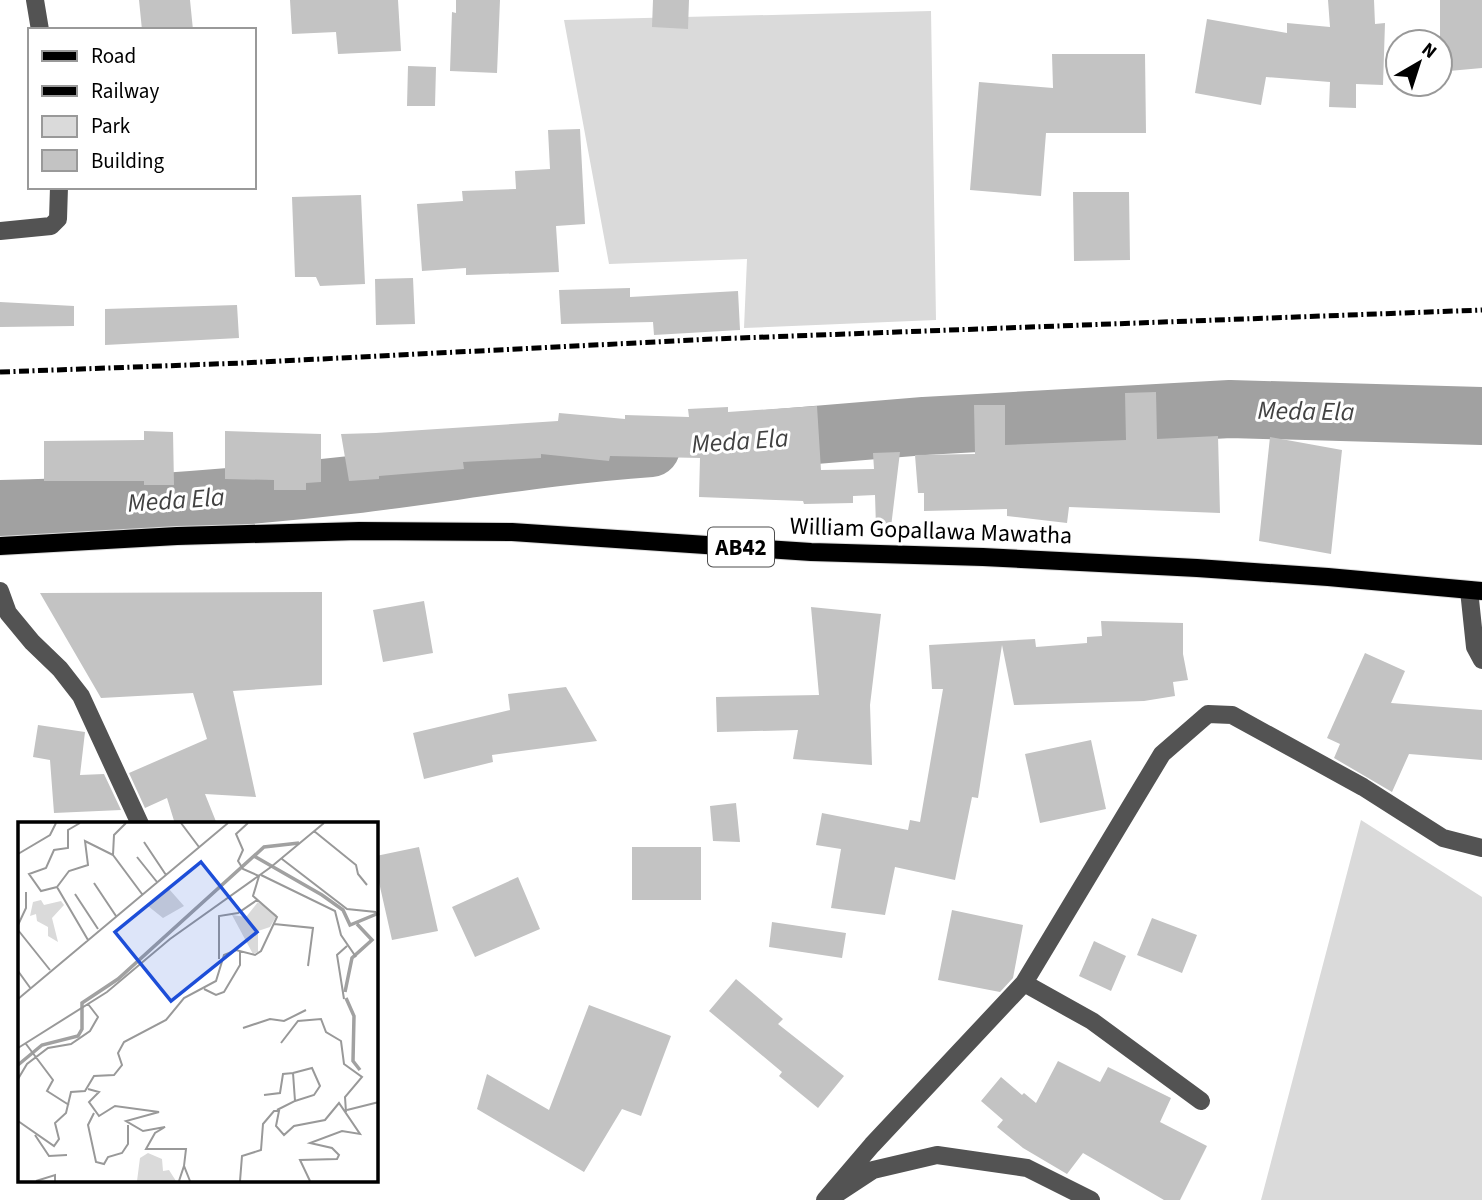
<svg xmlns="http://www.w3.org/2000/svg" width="1482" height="1200" viewBox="0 0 1482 1200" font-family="'Source Sans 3',sans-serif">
	<rect width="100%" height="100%" fill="#fff"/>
	<path fill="#dadada" d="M 931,11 L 936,320 L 744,328 L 747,259 L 609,264 L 564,20 Z
		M 1361,820 L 1482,897 L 1482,1200 L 1261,1200 Z"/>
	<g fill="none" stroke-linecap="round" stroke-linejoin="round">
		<path stroke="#a1a1a1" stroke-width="58" d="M 741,441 L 924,426 L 1230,409 L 1482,416
			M 0,509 C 117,507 234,498 350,485 C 450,473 550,455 651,448"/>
	</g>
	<path fill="#c3c3c3" d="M 139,0 L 190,0 L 193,30 L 142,30 Z
		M 290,0 L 398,0 L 401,51 L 338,54 L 336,32 L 292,34 Z
		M 456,0 L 500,0 L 497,73 L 450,71 L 452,12 L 456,13 Z
		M 653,0 L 689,0 L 688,29 L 652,27 Z
		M 1328,0 L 1374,0 L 1375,24 L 1385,23 L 1383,85 L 1356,84 L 1356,108 L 1329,107 L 1330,82 L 1266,77 L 1261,105 L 1195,93 L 1207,19 L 1287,33 L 1287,23 L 1330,27 Z
		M 1440,0 L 1482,0 L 1482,68 L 1449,71 L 1447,51 L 1440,52 Z
		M 1052,54 L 1145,54 L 1146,133 L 1046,133 L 1041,196 L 970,190 L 979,82 L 1053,88 Z
		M 408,66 L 436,67 L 435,106 L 407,106 Z
		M 580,129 L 585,224 L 556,226 L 559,272 L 466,275 L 466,268 L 422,271 L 417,204 L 463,201 L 462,191 L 516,189 L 515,171 L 550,169 L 548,130 Z
		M 1073,192 L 1129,192 L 1130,260 L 1074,261 Z
		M 361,195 L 365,284 L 320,286 L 316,277 L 295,277 L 292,197 Z
		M 413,278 L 415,324 L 376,325 L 375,279 Z
		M 630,288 L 630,297 L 738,291 L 740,330 L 654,335 L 653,322 L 561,324 L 559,290 Z
		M 0,302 L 74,306 L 74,326 L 0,327 Z
		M 237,305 L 239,338 L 105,345 L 105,309 Z
		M 1156,392 L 1157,439 L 1218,436 L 1220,513 L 1069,507 L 1067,523 L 1007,516 L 1007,509 L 924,511 L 924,493 L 918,493 L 915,455 L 975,454 L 974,405 L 1005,405 L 1005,445 L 1126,440 L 1125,393 Z
		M 817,406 L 821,470 L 874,469 L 873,453 L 900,452 L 891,527 L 876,527 L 875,495 L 853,496 L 853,503 L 804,504 L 803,501 L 699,497 L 700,458 L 610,456 L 609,461 L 541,454 L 541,458 L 463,462 L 464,469 L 379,476 L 379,479 L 349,481 L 341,434 L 376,433 L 558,421 L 559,413 L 625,419 L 625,415 L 689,417 L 688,409 L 728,407 L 728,412 Z
		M 144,431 L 173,432 L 174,485 L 144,485 L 144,481 L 44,481 L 44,441 L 144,440 Z
		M 225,431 L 321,434 L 321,482 L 306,483 L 306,490 L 274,490 L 274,480 L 225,479 Z
		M 1270,437 L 1342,450 L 1331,554 L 1259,541 Z
		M 322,592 L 322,685 L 233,691 L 256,797 L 205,794 L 217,824 L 175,824 L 167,798 L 145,808 L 129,773 L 207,739 L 193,693 L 101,698 L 40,593 Z
		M 424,601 L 433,653 L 383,662 L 373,610 Z
		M 811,607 L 881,614 L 870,705 L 872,765 L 793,759 L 798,730 L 717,732 L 716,697 L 819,695 Z
		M 1101,621 L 1183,623 L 1183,654 L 1188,680 L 1173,682 L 1175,696 L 1144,701 L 1014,705 L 1002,645 L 978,798 L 972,797 L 955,880 L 895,867 L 885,915 L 831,908 L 841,849 L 816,845 L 822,813 L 908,830 L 910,820 L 920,822 L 943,689 L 932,689 L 929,645 L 1035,639 L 1036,647 L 1087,643 L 1087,637 L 1102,636 Z
		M 1365,653 L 1405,671 L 1391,703 L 1482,710 L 1482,760 L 1409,754 L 1392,792 L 1334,758 L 1340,744 L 1327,738 Z
		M 566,687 L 597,741 L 492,755 L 493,762 L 424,779 L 413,733 L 510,710 L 508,694 Z
		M 38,725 L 85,732 L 80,775 L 104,774 L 121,810 L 54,813 L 50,760 L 33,757 Z
		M 1091,740 L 1106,809 L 1040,823 L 1025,754 Z
		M 736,803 L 740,842 L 713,841 L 710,806 Z
		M 419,847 L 438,931 L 392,940 L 376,869 L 376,856 Z
		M 632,847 L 701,847 L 701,900 L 632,900 Z
		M 518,877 L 540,929 L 475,957 L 452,907 Z
		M 952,910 L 1023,925 L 1013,978 L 1000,992 L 938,980 Z
		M 1152,918 L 1197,935 L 1182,973 L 1137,955 Z
		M 772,922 L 846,933 L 842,958 L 769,947 Z
		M 1094,941 L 1126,956 L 1111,991 L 1079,976 Z
		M 736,979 L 783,1019 L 778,1024 L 844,1076 L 818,1108 L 779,1076 L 782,1072 L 709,1011 Z
		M 589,1005 L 671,1036 L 641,1116 L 622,1109 L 584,1172 L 477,1109 L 487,1074 L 549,1110 Z
		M 1058,1061 L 1100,1082 L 1108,1067 L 1171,1098 L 1160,1122 L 1207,1146 L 1180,1200 L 1164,1200 L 1083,1153 L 1067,1174 L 1023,1148 L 997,1127 L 1003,1120 L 981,1101 L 1001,1077 L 1022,1095 L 1024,1093 L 1036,1103 Z"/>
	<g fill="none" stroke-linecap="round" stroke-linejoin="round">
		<defs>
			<path id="major" d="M 0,546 L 177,536 L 359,531 L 512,532 L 811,552 L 983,557 L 1197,568 L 1328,577 L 1482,591"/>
		</defs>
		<use href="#major" stroke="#dbdbdb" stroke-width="20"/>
		<path stroke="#535353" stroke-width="18" d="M 35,0 L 40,30
			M 0,231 L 51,226 L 58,219 L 59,187
			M 1469,590 L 1475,647 L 1482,660
			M 0,591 L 8,613 L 32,642 L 60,669 L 81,696 L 140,824
			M 1024,983 L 1092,1021 L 1201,1101
			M 838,1193 L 873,1170 L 937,1155 L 1027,1168 L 1091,1200
			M 825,1200 L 872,1145 L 1024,983 L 1162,754 L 1208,714 L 1232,715 L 1363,787 L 1443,838 L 1482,848"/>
		<use href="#major" stroke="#000" stroke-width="18"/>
		<path stroke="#000" stroke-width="5" stroke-dasharray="10 3.5 2 3.5" stroke-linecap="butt" d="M 0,372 L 242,363 L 713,339 L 1482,310"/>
	</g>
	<g text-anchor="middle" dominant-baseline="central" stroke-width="6" stroke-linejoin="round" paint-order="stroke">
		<rect fill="#fff" stroke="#4c4c4c" stroke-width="2" x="708" y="527.5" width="66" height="39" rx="5"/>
		<g font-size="23" font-weight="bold" fill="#000">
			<text x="741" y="547">AB42</text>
		</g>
		<g font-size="24" fill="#000" stroke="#fff">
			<text transform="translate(931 531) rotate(2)">William Gopallawa Mawatha</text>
		</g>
		<g font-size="26" font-style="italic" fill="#424242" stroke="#fff">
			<text transform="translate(1306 411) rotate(1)">Meda Ela</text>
			<text transform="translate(740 441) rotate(-4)">Meda Ela</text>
			<text transform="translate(176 500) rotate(-4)">Meda Ela</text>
		</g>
	</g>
	<g transform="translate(18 822)">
		<rect width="360" height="360" fill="#fff"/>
		<path d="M 151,67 L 166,84 L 145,96 L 130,84 ZM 23,78 L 26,83 L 43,79 L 46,83 L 34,96 L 40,120 L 30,114 L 30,105 L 19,99 L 18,92 L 12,94 L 15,80 ZM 240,80 L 259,93 L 252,105 L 240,109 L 240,130 L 235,132 L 214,93 L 228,95 ZM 130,331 L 144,337 L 145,349 L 151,348 L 158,359 L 119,359 L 122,336 Z" fill="#dadada"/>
		<path fill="none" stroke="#a1a1a1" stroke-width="3.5" d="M 236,34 L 304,73 L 325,88 L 332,103 L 361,91M 327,170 L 334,136 L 354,118 L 339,102M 328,176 L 336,194 L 335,239 L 342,248M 0,243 L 24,223 L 60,214 L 64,207 L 64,181 L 100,157 L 246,25 L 281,21"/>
		<path fill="none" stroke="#999" stroke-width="2" d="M 108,1 L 96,13 L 95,33 L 124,72M 163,1 L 181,25M 296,9 L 338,43 L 340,52 L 349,63M 126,20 L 148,53M 0,32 L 32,13 L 38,1M 119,35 L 139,60M 264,37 L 329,87 L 358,90M 243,53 L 317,89 L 323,113 L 338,135M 76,61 L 98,94M 39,65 L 23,69 L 11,52 L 28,46 L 36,28 L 50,26 L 50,8 L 62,1M 57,72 L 80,107M 256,102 L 295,106 L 290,144M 0,103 L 8,86 L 8,70M 0,108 L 32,148M 70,118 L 39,65 L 51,49 L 70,43 L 67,19 L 95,33M 201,137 L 201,94 L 220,91 L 239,78M 0,149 L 13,167M 186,167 L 198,173 L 206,170 L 222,143 L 222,129M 0,177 L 210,1M 326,177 L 319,133 L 329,124M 225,206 L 252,197 L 266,199 L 288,188M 263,221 L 280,199 L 303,197 L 308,210 L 323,219 L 326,242 L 344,255 L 327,275 L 328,290M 8,222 L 35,258 L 29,269 L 51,283M 0,226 L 89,170 L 152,117 L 253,45 L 306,1M 275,251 L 294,246 L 302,264 L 296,273 L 277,279M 0,257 L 9,242 L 30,226 L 53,222 L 72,209 L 80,195 L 70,182M 70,267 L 81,270 L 71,280 L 81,294 L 97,284 L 141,290 L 108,299 L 125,309 L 147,305 L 137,311 L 128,327 L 168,327 L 166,344M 246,273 L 262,271 L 265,252 L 275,251 L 277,279 L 259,288M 329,288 L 361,280M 76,291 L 70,303 L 78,340 L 86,342 L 90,335 L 104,331 L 110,322 L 110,303M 0,299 L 36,324 L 41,317 L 37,301 L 48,291 L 53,270 L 67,269 L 76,254 L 96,253 L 104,243 L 100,231 L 106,220 L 148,198 L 166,176 L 198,159 L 206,133 L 218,128 L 237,133 L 243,129 L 259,95 L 235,74 L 241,54 L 225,47 L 220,39 L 225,28 L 218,12 L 230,1M 17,313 L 31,334 L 49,333M 18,359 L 37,353 L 37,359M 161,359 L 166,344 L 172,359M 222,359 L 224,334 L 243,328 L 245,302 L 256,289 L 261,289 L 258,304 L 266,313 L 276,304 L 307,298 L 321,281 L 342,312 L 324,309 L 292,321 L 314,326 L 321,333 L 319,337 L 282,338 L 292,359"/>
		<path fill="#1d4ed8" fill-opacity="0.15" stroke="#1d4ed8" stroke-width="3.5" d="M 183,40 L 239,110 L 153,179 L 97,110 Z"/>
		<rect width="360" height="360" fill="none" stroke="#000" stroke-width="3.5"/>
	</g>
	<rect x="28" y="28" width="228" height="161" fill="#ffffff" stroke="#999999" stroke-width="2"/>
	<rect x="42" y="51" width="35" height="10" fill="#000000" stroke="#999999" stroke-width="2"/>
	<text x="91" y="63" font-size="21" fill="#000000">Road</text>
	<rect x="42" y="86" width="35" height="10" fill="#000000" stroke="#999999" stroke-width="2"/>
	<text x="91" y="98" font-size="21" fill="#000000">Railway</text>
	<rect x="42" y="116" width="35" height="21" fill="#dadada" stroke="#999999" stroke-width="2"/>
	<text x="91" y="133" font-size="21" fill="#000000">Park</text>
	<rect x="42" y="150" width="35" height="21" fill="#c3c3c3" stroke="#999999" stroke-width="2"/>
	<text x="91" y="168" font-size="21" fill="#000000">Building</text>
	<g transform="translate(1419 63) rotate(39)"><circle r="33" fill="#ffffff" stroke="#999999" stroke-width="2"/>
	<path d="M0-5L12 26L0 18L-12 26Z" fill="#000000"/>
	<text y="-10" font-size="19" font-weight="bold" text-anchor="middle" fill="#000000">N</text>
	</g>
</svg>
